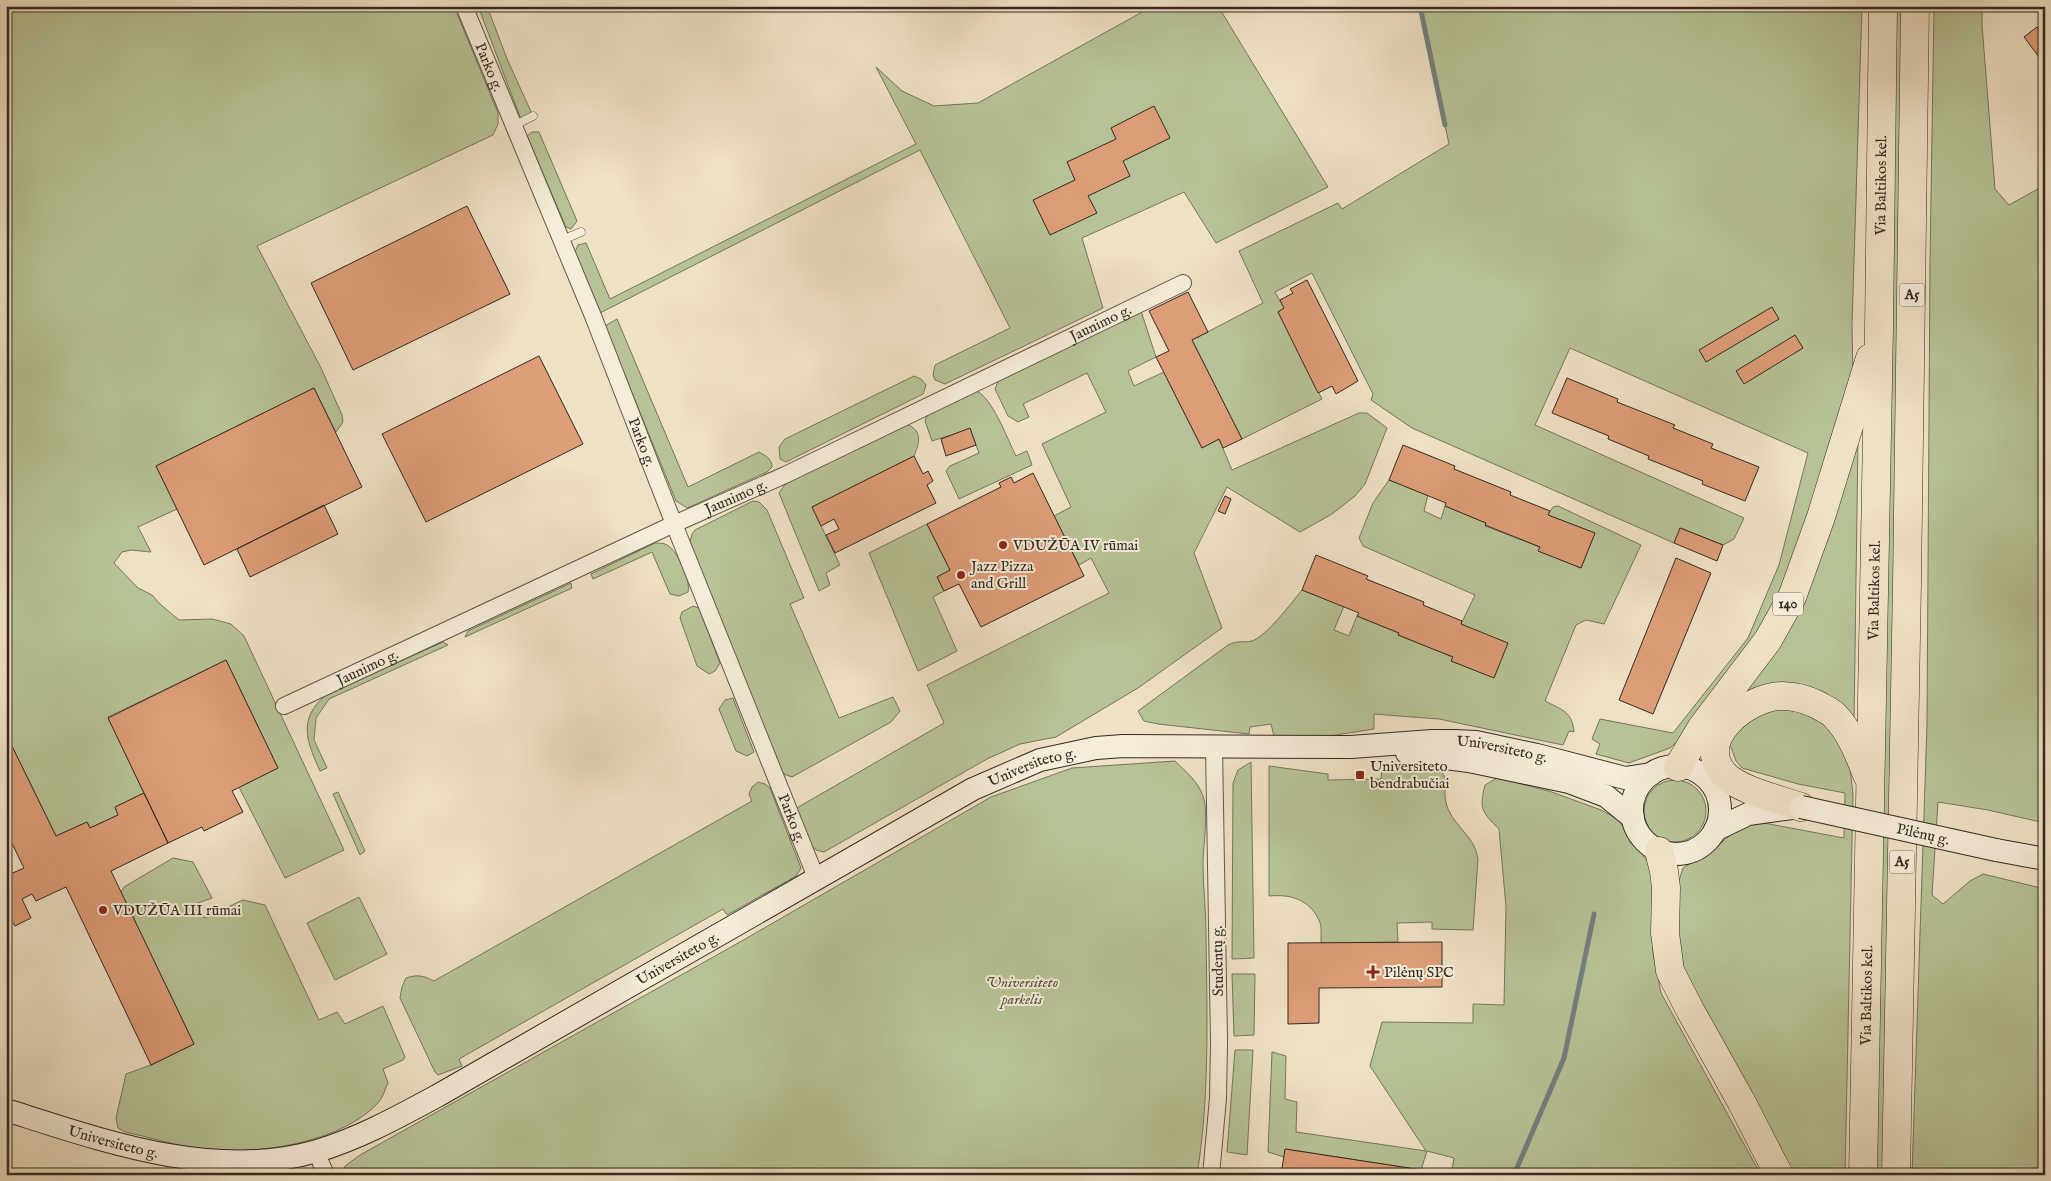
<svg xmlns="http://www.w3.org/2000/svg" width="2051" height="1181" viewBox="0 0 2051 1181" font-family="'IM FELL English',serif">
	<rect width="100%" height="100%" fill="#efe1c5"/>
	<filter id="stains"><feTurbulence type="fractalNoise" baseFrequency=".004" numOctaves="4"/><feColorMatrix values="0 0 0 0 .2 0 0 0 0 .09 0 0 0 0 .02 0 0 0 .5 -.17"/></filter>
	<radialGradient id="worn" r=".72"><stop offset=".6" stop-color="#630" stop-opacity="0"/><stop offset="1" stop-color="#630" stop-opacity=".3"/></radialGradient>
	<path fill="#b7c396" stroke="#75765c" d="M 6,6 L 454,6 L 498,113 L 498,124 L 493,135 L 257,246 L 321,368 L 342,415 L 343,422 L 336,432 L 314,388 L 156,466 L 177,509 L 138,527 L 151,552 L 131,550 L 122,552 L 114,563 L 138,588 L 152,595 L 160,604 L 179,620 L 212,619 L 231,624 L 244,636 L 344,850 L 285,878 L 239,787 L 278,768 L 226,660 L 108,717 L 144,793 L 115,807 L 118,815 L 90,828 L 87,822 L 56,836 L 6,734 Z
		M 478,6 L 487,6 L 507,59 L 533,116 L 522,122 Z
		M 1153,6 L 1218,6 L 1328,187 L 1216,243 L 1184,192 L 1082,238 L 1103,308 L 945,384 L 935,380 L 933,375 L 935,365 L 1010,328 L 920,150 L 600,313 L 575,252 L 578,245 L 586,243 L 610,299 L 916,144 L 876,67 L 902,91 L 934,106 L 978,103 Z
		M 1420,6 L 1862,6 L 1852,325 L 1853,376 L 1790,573 L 1764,630 L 1682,737 L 1670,748 L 1629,763 L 1596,754 L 1600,744 L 1592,739 L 1600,719 L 1673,733 L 1748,638 L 1779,565 L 1808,453 L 1570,348 L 1535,425 L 1744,518 L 1734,539 L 1723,545 L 1681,528 L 1674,543 L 1412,428 L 1371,400 L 1373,394 L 1312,273 L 1275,292 L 1284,308 L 1278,312 L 1322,399 L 1242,439 L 1192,340 L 1263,303 L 1239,251 L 1338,203 L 1342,209 L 1449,144 Z
		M 1895,6 L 1904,6 L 1884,1175 L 1875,1175 Z
		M 1934,6 L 1982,6 L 1982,25 L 1995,189 L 2009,205 L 2045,185 L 2045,823 L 1988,810 L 1938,802 L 1932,895 L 1943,904 L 1970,881 L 1983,874 L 2045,889 L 2045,1175 L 1912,1175 L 1927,724 L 1930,263 Z
		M 532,132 L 539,132 L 577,221 L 571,229 L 566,227 L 527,136 Z
		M 1141,311 L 1156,357 L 1128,371 L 1134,386 L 1164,372 L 1202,448 L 1219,439 L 1232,470 L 1359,413 L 1367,413 L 1387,428 L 1365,484 L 1355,496 L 1332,514 L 1300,532 L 1227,487 L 1194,553 L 1222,628 L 1138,688 L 1056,737 L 1020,744 L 987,759 L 824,852 L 816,850 L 811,844 L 795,809 L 944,723 L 927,685 L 1109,593 L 1091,558 L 1079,565 L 1054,516 L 1071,507 L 1042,444 L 1106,412 L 1087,373 L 1023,404 L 1029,417 L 1018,422 L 1008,416 L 995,389 L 999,379 Z
		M 617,319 L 688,487 L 759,452 C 766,456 772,459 772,467 L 767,472 L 687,508 L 676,501 L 605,326 Z
		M 914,376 L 921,379 L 926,385 L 923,394 L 786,462 L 780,459 L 779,447 L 785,439 Z
		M 974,390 C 992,395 1007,439 1016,456 L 1027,451 L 1032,465 L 959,499 L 946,471 L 950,466 L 979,453 L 970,429 L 932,441 L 925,421 L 928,413 Z
		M 908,425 C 923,431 919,444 914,456 L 812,507 L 840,565 L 826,573 L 830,585 L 819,591 L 779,493 L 786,483 L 901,426 Z
		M 1858,440 L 1854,723 L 1831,699 L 1733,700 Z
		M 1389,480 L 1428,495 L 1424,511 L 1441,519 L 1445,506 L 1486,523 L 1485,526 L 1540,547 L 1539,551 L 1581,568 L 1595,533 L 1548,515 L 1553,507 L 1558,506 L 1641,545 L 1604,624 L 1586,620 L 1576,625 L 1545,701 C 1562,710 1572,711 1574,732 L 1569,731 L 1563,745 L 1439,719 L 1374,714 L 1374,729 L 1330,736 L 1274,736 L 1271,724 L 1250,727 L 1249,734 L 1158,724 L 1144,721 L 1138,711 L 1228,645 C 1238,640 1242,643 1252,641 C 1267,636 1292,602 1302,590 L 1344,606 L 1334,630 L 1349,636 L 1357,616 L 1399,633 L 1398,635 L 1453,657 L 1452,661 L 1494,677 L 1461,624 L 1475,595 L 1363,546 L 1359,538 L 1373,503 Z
		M 753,501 L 759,502 L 767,510 L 804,598 L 790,604 L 839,718 L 893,697 L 900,711 L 891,722 L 792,777 L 784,774 L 780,769 L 690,542 L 692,534 L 695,530 Z
		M 927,524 L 950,570 L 937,577 L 944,591 L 933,597 L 957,651 L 918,671 L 869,553 Z
		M 655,543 C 660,543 664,543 667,545 C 678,551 691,581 688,592 L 679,596 L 670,594 L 652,552 L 593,579 L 591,574 Z
		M 571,583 L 572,588 L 465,637 L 468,631 Z
		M 693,606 L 699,608 L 720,663 L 715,671 L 709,674 L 697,666 L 680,618 L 682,612 Z
		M 443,642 L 448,645 L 329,699 L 316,718 L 314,740 L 327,768 L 320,771 C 307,742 297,719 326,695 Z
		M 733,698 L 754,752 L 747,756 L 736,751 L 719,709 L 725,700 Z
		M 1774,705 L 1822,717 L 1849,759 L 1853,794 L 1845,1175 L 1790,1175 L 1680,966 L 1673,933 L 1678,884 L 1683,868 L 1712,850 L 1743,825 L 1764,823 L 1844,838 L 1845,793 L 1798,784 L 1742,768 L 1736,761 L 1731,747 L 1723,747 L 1728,735 Z
		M 1175,761 C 1186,772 1198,781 1203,796 C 1209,811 1203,847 1203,864 C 1203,887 1206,910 1206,932 C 1207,1013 1210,1095 1197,1175 L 344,1175 L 345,1166 L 360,1155 L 740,942 L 991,797 L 1072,768 Z
		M 1251,762 L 1254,958 L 1232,959 L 1233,783 L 1238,770 Z
		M 1429,763 C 1456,775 1439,787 1448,809 C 1457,829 1475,837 1478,859 L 1473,930 L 1432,929 L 1432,922 L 1397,923 L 1398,942 L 1321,943 C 1321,936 1322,925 1319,920 C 1309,899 1290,894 1269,896 L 1269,766 L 1328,774 L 1328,780 L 1381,779 L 1382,768 Z
		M 1497,778 L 1549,791 L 1601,810 L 1619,820 L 1636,847 L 1653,868 L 1653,953 L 1661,993 L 1761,1175 L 1451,1175 L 1454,1158 L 1427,1151 L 1421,1170 L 1286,1149 L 1284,1157 L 1268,1152 L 1272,1052 L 1286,1056 L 1285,1099 L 1297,1102 L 1296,1132 L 1426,1151 L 1370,1066 L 1382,1022 L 1473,1023 L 1473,1004 L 1504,1005 L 1506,907 L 1499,829 C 1482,812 1479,809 1485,785 Z
		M1644 811a31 31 0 1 1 62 0a31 31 0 1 1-62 0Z
		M 758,782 L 765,784 L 770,788 L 801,868 L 796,876 L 727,915 L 723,909 L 459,1059 L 462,1066 L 438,1075 L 435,1072 L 400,998 L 402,987 L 406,978 C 418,974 424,976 434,981 L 752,801 L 749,794 L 752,787 Z
		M 338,792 L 365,851 L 360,855 L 333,794 Z
		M 173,858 L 193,862 L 212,898 L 198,903 L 204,918 L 243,900 L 265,905 L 319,1020 L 337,1012 L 345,1024 L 383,1006 L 405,1057 L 403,1060 L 383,1069 L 388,1083 C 385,1089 383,1098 378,1103 C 340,1144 252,1156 199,1149 C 174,1145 149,1137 125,1132 L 118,1128 L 116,1118 L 126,1074 L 151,1065 L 194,1044 L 121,892 L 124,887 Z
		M 359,897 L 387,954 L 335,980 L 307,923 Z
		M 1232,974 L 1255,974 L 1254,1035 L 1234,1036 Z
		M 1235,1050 L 1253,1050 L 1247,1155 L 1227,1152 Z"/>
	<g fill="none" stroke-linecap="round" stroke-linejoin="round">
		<path stroke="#748080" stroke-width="5" d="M 1420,6 L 1445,125
			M 1514,1175 L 1564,1058 L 1594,914"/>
	</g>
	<path fill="#dd9d78" stroke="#332a21" d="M 2037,27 L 2045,37 L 2045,53 L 2039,57 L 2024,37 Z
		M 1154,106 L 1170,138 L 1123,161 L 1130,176 L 1088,196 L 1097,213 L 1050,235 L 1033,200 L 1075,180 L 1067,162 L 1116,139 L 1111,128 Z
		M 467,206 L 510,294 L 353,370 L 311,283 Z
		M 1307,280 L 1358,381 L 1336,394 L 1332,386 L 1318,393 L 1278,312 L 1284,308 L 1280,300 L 1293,293 L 1290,289 Z
		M 1188,292 L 1208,332 L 1192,340 L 1242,439 L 1223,448 L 1219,439 L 1202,448 L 1156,357 L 1169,351 L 1149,311 Z
		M 1772,307 L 1779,319 L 1706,362 L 1699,350 Z
		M 1795,335 L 1803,348 L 1744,384 L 1736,371 Z
		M 539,356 L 583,444 L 426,522 L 382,434 Z
		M 1567,378 L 1618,399 L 1617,402 L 1675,425 L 1673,428 L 1713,444 L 1711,448 L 1759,467 L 1745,501 L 1702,484 L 1703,481 L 1648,459 L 1649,456 L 1608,439 L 1609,436 L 1552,413 Z
		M 314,388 L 362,487 L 204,565 L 156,466 Z
		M 970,428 L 976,445 L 946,456 L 941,439 Z
		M 1403,445 L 1455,466 L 1454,469 L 1511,492 L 1510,495 L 1550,511 L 1548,515 L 1595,533 L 1581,568 L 1538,551 L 1540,547 L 1485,525 L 1486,523 L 1445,506 L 1446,503 L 1389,480 Z
		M 914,456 L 923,474 L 928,471 L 933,481 L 927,485 L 936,503 L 835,553 L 826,535 L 839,529 L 834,519 L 821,526 L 812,507 Z
		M 1033,473 L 1084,576 L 981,627 L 959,584 L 944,591 L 937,577 L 950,570 L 927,524 L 1001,487 L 999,483 L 1011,477 L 1014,483 Z
		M 1225,496 L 1231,499 L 1225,514 L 1218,511 Z
		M 324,505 L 338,534 L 250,577 L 237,549 Z
		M 1680,528 L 1723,545 L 1717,561 L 1674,543 Z
		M 1316,555 L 1368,576 L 1366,579 L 1424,602 L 1423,605 L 1462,621 L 1461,624 L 1508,643 L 1494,678 L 1451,661 L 1453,657 L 1398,635 L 1399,633 L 1357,616 L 1359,613 L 1302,590 Z
		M 1676,558 L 1711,573 L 1653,714 L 1619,700 Z
		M 226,660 L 278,768 L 232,791 L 243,812 L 204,831 L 202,827 L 168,843 L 108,718 Z
		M 9,740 L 56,836 L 87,822 L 90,828 L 118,815 L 115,807 L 144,793 L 168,843 L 111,871 L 194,1044 L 151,1065 L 66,887 L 36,901 L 32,894 L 22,899 L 31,918 L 15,926 L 12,921 L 6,924 L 6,876 L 24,868 L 6,831 L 6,742 Z
		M 1442,942 L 1442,987 L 1319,988 L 1319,1023 L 1288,1024 L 1288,943 Z
		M 1285,1149 L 1435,1172 L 1435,1175 L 1281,1175 Z"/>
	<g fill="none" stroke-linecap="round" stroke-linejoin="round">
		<defs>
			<path id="lane" d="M 515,125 L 533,116
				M 562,240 L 581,232"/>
			<g id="street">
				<path id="s1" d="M 464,6 L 593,316 L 674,524 L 817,880"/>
				<path id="s2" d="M 284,706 L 674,524 L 785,475 L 1183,283"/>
				<path d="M 316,1151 L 326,1175"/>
				<path d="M 1211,1175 L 1218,1098 L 1219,1042 L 1214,747"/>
			</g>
			<g id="secondary">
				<path d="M 1407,753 L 1469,761 L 1569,782 L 1606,796 L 1633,818"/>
				<circle cx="1676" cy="810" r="44"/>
				<path d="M 1715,830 L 1748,814 L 1800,807"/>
				<path d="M 1996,850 L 2045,859"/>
				<path id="s3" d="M 6,1110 C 104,1141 214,1181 317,1151 C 360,1138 398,1117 437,1096 L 973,789 L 1040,760 L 1096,748 L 1123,746 L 1351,747 L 1432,741 L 1455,741 L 1476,742 L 1537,755 L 1625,778 L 1651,774"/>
			</g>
			<g id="highway">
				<path d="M 1678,767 L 1702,727 L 1768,640 L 1792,597 L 1821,517 L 1870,358"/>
				<path d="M 1801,807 C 1779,799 1740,791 1724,774 C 1693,739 1748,696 1782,696 C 1795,696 1806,699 1818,705 C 1823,708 1830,711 1834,715 C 1850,731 1859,754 1867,775"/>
				<path d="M 1659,851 L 1664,871 L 1666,888 L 1665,933 L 1670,971 L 1690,1010 L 1741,1101 L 1779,1175"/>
				<path id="s4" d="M 1863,1175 L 1879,328 L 1883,6"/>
				<path d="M 1896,1175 L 1907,584 L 1915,6"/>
			</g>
		</defs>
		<use href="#lane" stroke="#62584a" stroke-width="9"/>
		<use href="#street" stroke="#62584a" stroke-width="18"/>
		<use href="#secondary" stroke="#332a21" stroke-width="24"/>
		<use href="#highway" stroke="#332a21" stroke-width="29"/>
		<use href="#lane" stroke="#f5ecd9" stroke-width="8"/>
		<use href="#street" stroke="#f5ecd9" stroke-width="16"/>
		<use href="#secondary" stroke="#f5ecd9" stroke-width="22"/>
		<use href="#highway" stroke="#efe1c5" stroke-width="28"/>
		<defs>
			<g id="secondary-bridge">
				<path id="s5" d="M 1801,807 L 1996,850"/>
			</g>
		</defs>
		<use href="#secondary-bridge" stroke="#332a21" stroke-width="24" stroke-linecap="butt"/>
		<use href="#secondary-bridge" stroke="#f5ecd9" stroke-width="22"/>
	</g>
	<g fill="#8f2418" stroke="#f5ecd9" stroke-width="2">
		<circle cx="1003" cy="545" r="5"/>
		<circle cx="961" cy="575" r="5"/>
		<rect x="1355" y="770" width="10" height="10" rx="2.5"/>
		<circle cx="103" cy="910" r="5"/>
		<path d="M1370.5 964.5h5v5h5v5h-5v5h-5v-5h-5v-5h5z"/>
	</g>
	<g text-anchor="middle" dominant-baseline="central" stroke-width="4" stroke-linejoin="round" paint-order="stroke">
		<g fill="#f5ecd9" stroke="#6d6458" stroke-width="1">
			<rect x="1899.5" y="283.5" width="25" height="23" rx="4"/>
			<rect x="1773" y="592.5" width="30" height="23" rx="4"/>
			<rect x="1889.5" y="850.5" width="25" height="23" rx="4"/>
		</g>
		<g font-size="14" font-weight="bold" fill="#332a21">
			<text x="1912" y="295">A5</text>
			<text x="1788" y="604">140</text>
			<text x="1902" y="862">A5</text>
		</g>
		<g font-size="15" fill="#332a21" stroke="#f5ecd9">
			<text stroke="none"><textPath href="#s1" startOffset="66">Parko g.</textPath></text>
			<text stroke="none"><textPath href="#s4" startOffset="990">Via Baltikos kel.</textPath></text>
			<text stroke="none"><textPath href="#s2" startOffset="902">Jaunimo g.</textPath></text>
			<text stroke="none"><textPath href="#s1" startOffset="471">Parko g.</textPath></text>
			<text stroke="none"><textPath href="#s2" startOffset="498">Jaunimo g.</textPath></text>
			<text stroke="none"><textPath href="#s4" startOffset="585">Via Baltikos kel.</textPath></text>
			<text stroke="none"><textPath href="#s2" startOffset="92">Jaunimo g.</textPath></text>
			<text stroke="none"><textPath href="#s3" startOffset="1606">Universiteto g.</textPath></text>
			<text stroke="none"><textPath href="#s3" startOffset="1132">Universiteto g.</textPath></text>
			<text stroke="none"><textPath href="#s1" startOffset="876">Parko g.</textPath></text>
			<text stroke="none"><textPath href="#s5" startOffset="125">Pilėnų g.</textPath></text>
			<text stroke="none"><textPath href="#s3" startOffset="728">Universiteto g.</textPath></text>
			<text transform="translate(1218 961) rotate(-91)">Studentų g.</text>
			<text stroke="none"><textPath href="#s4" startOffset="180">Via Baltikos kel.</textPath></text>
			<text stroke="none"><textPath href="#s3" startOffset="112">Universiteto g.</textPath></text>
		</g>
		<g font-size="15" fill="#332a21" stroke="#f5ecd9" text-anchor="start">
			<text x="1013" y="545">VDUŽŪA IV rūmai</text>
			<text x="971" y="566">Jazz Pizza<tspan x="971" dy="17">and Grill</tspan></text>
			<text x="1370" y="766">Universiteto<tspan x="1370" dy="17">bendrabučiai</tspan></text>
			<text x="113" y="910">VDUŽŪA III rūmai</text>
			<text x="1384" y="972">Pilėnų SPC</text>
		</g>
		<g font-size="15" font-style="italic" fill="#54503e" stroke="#f5ecd9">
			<text x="1022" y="982">Universiteto<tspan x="1022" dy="17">parkelis</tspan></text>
		</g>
	</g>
	<rect width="2051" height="1181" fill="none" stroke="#efe1c5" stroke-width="25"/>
	<rect x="8" y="8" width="2036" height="1166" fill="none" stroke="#332a21" stroke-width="2.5"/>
	<rect x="12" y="12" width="2026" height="1156" fill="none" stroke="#332a21"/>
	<rect width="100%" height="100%" filter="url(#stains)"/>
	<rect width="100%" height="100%" fill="url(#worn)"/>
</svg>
